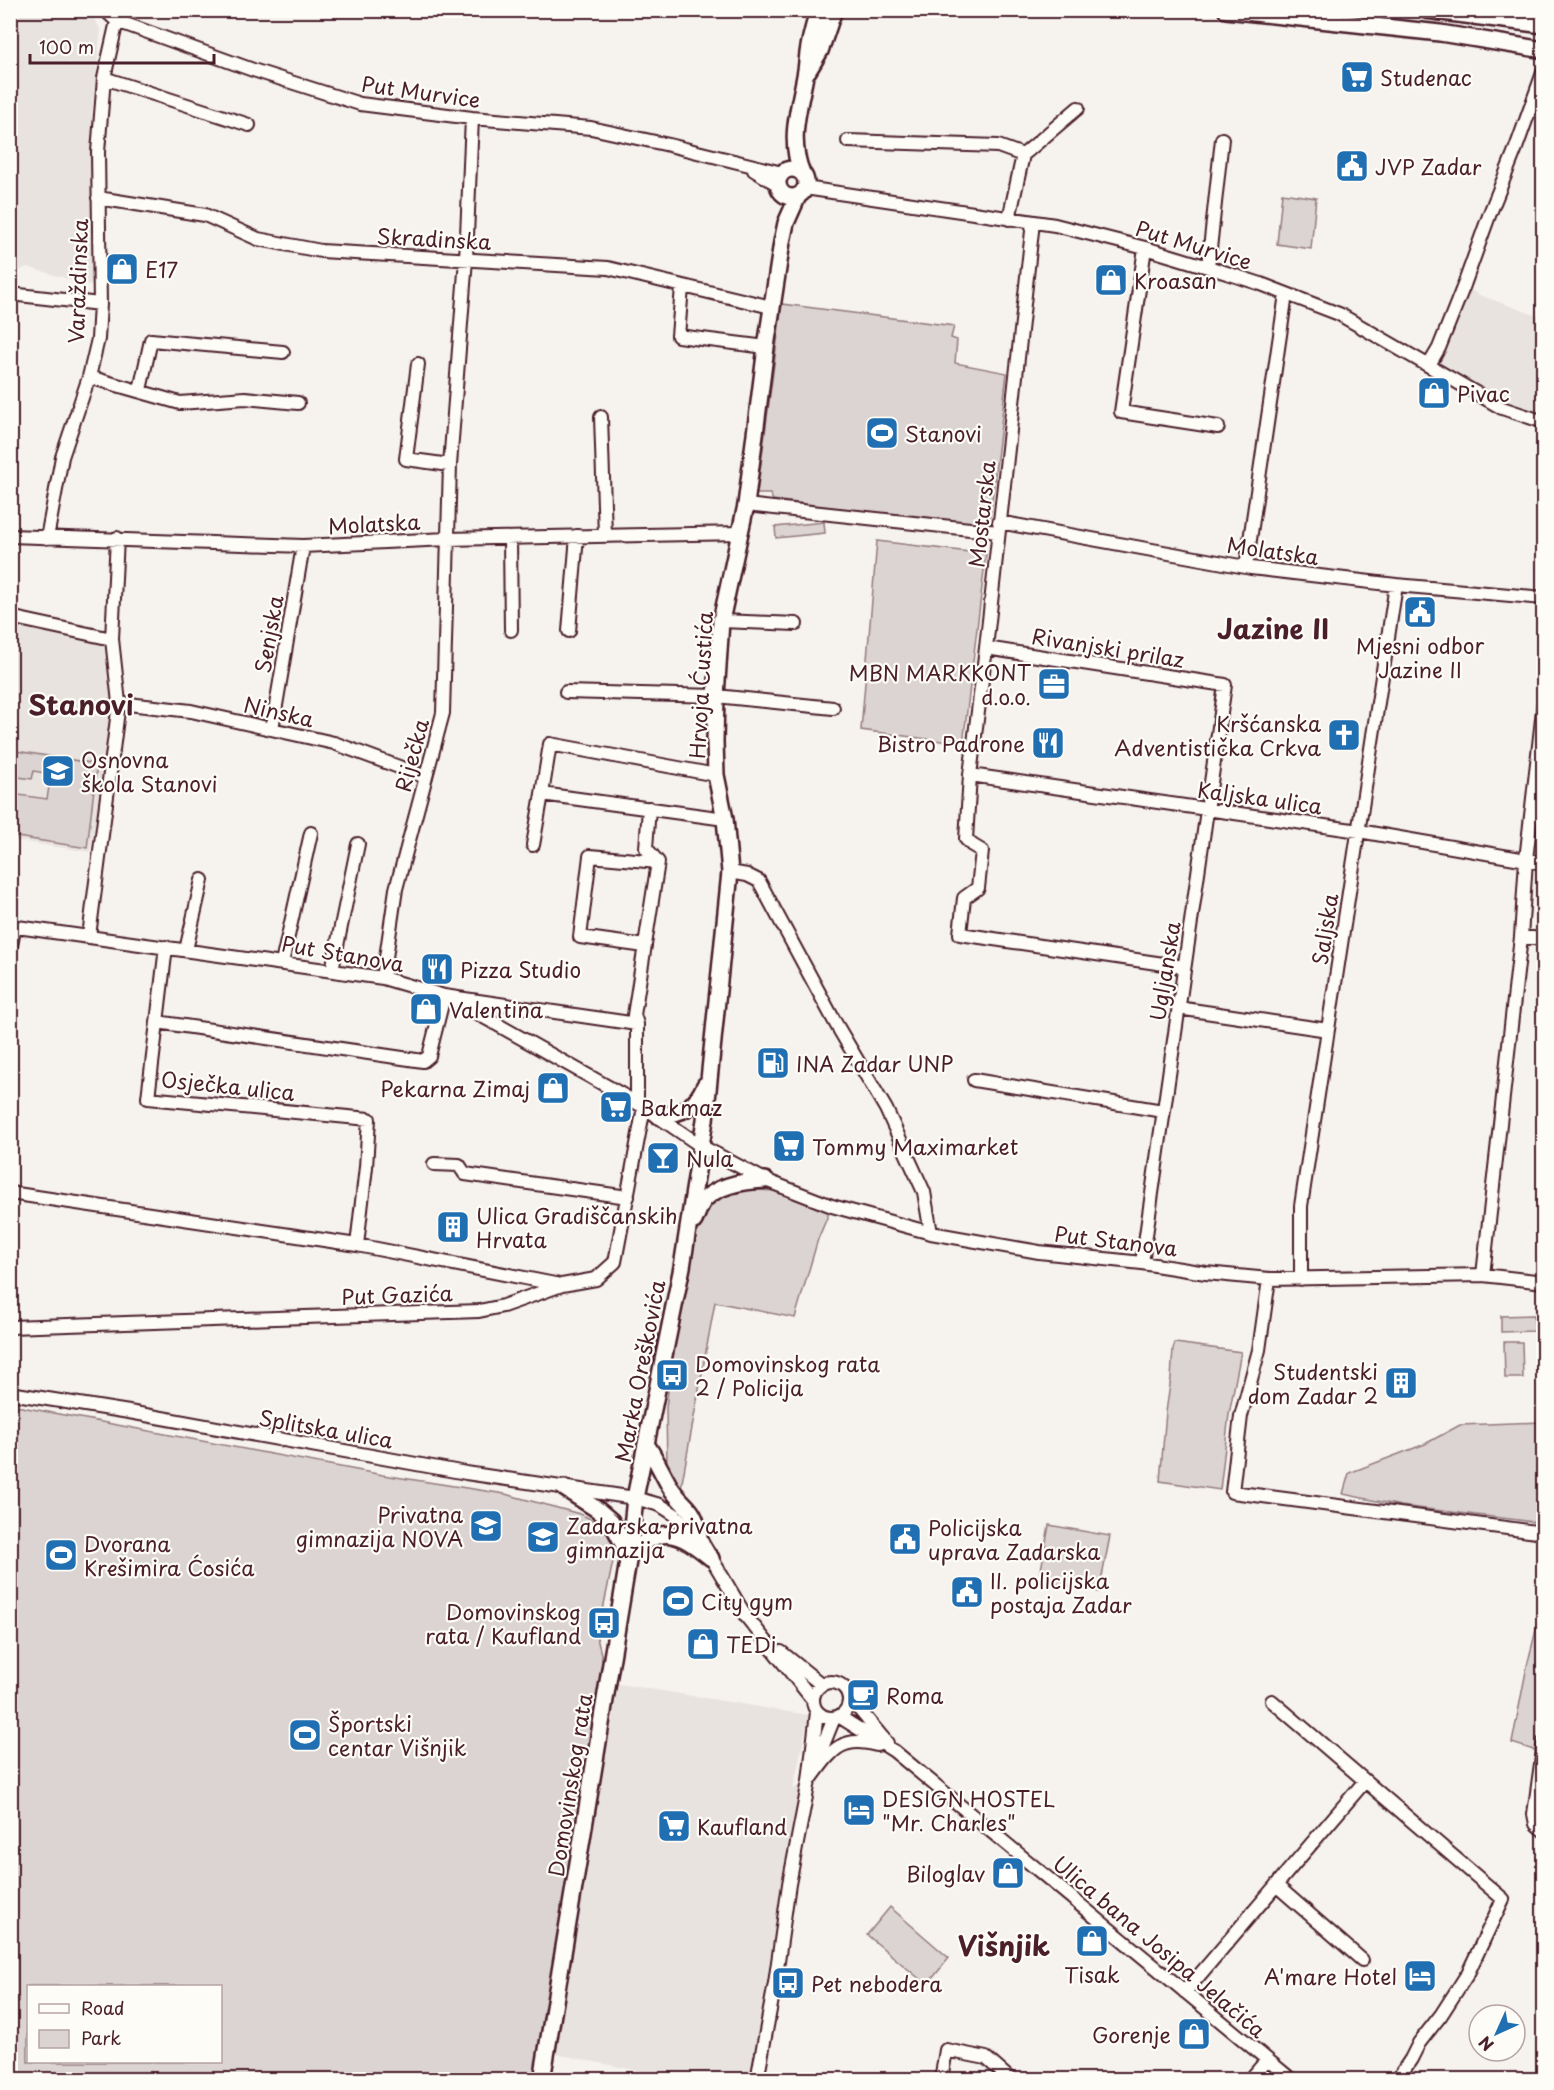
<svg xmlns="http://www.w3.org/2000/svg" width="1554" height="2090" viewBox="0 0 1554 2090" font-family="'Playpen Sans',sans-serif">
	<rect width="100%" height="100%" fill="#f6f3ef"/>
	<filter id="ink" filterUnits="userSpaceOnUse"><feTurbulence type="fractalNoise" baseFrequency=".0167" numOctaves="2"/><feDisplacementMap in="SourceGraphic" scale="12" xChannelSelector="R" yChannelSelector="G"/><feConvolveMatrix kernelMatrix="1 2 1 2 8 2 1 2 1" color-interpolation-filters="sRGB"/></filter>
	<g filter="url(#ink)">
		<path fill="#e9e3e0" d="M 10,11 L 89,11 L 101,30 L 92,112 L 94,179 L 92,286 L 27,267 L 11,275 Z
			M 1464,285 L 1477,294 L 1543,318 L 1543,422 L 1502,408 L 1429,365 Z
			M 10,617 L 112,639 L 119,703 L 90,852 L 11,840 Z
			M 608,1682 L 809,1715 L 793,1789 L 809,1781 L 757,2079 L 678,2079 L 546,2052 Z"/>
		<path fill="#dcd4d2" stroke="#937a7e" stroke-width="1.5" fill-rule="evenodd" d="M 1282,193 L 1316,198 L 1311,249 L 1277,244 Z
			M 782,304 L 954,326 L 951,338 L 957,340 L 955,363 L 1007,373 L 989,526 L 773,500 L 770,494 L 757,494 Z
			M 824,522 L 825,533 L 776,538 L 775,527 Z
			M 877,541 L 986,554 L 963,744 L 861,730 Z
			M 10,750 L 97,764 L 87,848 L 11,836 L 12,794 L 47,799 L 51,774 L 34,771 L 32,779 L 11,776 Z
			M 710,1189 L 790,1191 L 832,1206 L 818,1239 L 795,1318 L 715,1302 L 681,1488 L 667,1467 L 666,1408 L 685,1244 L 694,1193 Z
			M 1534,1315 L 1535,1331 L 1501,1332 L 1501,1316 Z
			M 1504,1342 L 1522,1342 L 1523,1378 L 1505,1378 Z
			M 1175,1343 L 1241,1352 L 1229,1414 L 1220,1490 L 1160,1481 L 1166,1412 L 1171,1378 L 1173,1349 Z
			M 11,1405 L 383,1475 L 505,1494 L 580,1514 L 595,1521 L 606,1529 L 615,1552 L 597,1638 L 608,1682 L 542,2079 L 11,2079 ZM 28,1986 L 220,1986 L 220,2062 L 28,2062 Z
			M 1543,1422 L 1543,1523 L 1401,1506 L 1343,1494 L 1349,1473 L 1425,1444 L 1460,1425 Z
			M 1049,1525 L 1110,1536 L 1099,1592 L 1039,1581 Z
			M 1543,1602 L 1543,1753 L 1512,1743 L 1527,1666 Z
			M 890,1907 L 949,1958 L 927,1985 L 867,1935 Z"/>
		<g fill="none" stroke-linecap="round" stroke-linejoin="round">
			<defs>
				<path id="minor" d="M 105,10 L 117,21 L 253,70 L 360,104 L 472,118 L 591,128 L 669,145 L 782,173
					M 104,78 L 249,125
					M 848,141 L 998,146 L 1023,155
					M 754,170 L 777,184
					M 805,188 L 1055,225 L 1145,248 L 1208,267 L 1261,284 L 1339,314 L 1502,408 L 1544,422
					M 98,198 L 205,215 L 258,239 L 321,251 L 608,268 L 771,307
					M 1009,219 L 1023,155 L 1078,108
					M 1033,222 L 986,648 L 970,775 L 966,839 L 972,845 L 982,851 L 978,888 L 964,898 L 960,934 L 1184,967
					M 1145,248 L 1121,412 L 1218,427
					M 1208,267 L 1222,139
					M 682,287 L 678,336 L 766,347
					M 10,294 L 100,304
					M 418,364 L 406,459 L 450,465
					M 1429,365 L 1439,348 L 1464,285 L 1490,213 L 1516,148 L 1544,70
					M 89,377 L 180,403 L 245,398 L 298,403
					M 140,390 L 151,340 L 283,352
					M 601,417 L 605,535
					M 746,505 L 998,532
					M 999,522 L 1251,568 L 1396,585 L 1544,598
					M 10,536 L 303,546 L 447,539 L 740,533
					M 47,538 L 62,457 L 89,377 L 98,339 L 100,304 L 98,152 L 104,78 L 117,21
					M 510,538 L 511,630
					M 1246,567 L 1286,294
					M 10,617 L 112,639
					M 721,621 L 796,624
					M 569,631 L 577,536
					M 986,648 L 1225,685 L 1142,1263
					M 566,692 L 716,696 L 833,708
					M 119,703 L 191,711 L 334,743 L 426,777
					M 272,729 L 303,546
					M 716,775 L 550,744 L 542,794 L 725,819
					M 970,775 L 1359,831 L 1544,863
					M 533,845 L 542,794
					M 730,872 L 747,875 L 759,881 L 836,1024 L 886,1109 L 924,1192 L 931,1233
					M 10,926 L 383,978 L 444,996 L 491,1021 L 644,1107 L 701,1146 L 765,1180 L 832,1206 L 931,1233 L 1039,1252 L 1142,1263 L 1206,1273 L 1269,1279 L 1483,1275 L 1544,1282
					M 89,936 L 119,703 L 112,639 L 117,538
					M 1521,937 L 1526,860 L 1544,701
					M 645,946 L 580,937 L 590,856 L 658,862
					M 166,947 L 148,1098 L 369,1119 L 366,1167 L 357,1245
					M 10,950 L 15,926
					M 186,950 L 202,880
					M 282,963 L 311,833
					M 332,970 L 358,844
					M 383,978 L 396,889 L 443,713 L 450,465 L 466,259 L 472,118
					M 1178,1008 L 1328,1030
					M 157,1022 L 423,1061 L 429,1056 L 444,996 L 637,1024
					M 974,1080 L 1163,1111
					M 637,1103 L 637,1024 L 634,1015 L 658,862 L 646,848 L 649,808
					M 434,1164 L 459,1165 L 465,1174 L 628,1197
					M 10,1193 L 357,1245 L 560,1285
					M 1483,1275 L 1521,937 L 1544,939
					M 1269,1279 L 1259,1350 L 1241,1416 L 1232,1492 L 1544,1533
					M 1301,1279 L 1301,1206 L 1396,585
					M 10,1327 L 479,1311 L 503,1306 L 562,1285 L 596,1279 L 615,1262 L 644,1107
					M 10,1393 L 129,1412 L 466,1473 L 635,1498 L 660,1505 L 674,1514 L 699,1537 L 745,1615 L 813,1700
					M 781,1652 L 822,1685
					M813 1700a18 18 0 1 1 36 0a18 18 0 1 1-36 0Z
					M 849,1697 L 887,1743
					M 1272,1701 L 1503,1899 L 1468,1973 L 1441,2015 L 1419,2043 L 1411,2059 L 1397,2080
					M 840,1717 L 894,1751 L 1292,2080
					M 1544,1742 L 1534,1814 L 1536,1824 L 1544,1831
					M 816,1763 L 834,1718
					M 810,1780 C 830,1753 840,1734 877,1745
					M 1276,1885 L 1362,1960
					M 1185,1992 L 1365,1781
					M 757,2080 L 775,1983 L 789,1884 L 809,1781 L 817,1712
					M 941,2080 L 946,2050 L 986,2058 L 1011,2080
					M 1250,2080 L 1267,2060"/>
				<path id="major" d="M 1226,10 L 1440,33 L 1544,50
					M 1426,10 L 1544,25
					M 808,71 L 820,51 L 834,10
					M778 183a14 14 0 1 1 28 0a14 14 0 1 1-28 0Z
					M 802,173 C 788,140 799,109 805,76 C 807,67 807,57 809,47 C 811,35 815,23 818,10
					M 659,1116 C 683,1113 695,1108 705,1085
					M 694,1221 C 697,1215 700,1204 705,1199 C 720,1184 746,1181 765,1180
					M 646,1444 C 655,1457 661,1471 669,1485 C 683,1509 695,1504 699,1537
					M 564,1488 L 598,1510 L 611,1521 L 629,1555
					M 629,1555 C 662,1523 679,1532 711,1558
					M 542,2080 L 629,1555 L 635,1498 L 682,1267 L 705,1120 L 730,872 L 725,819 L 716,775 L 715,741 L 716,696 L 721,621 L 746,505 L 766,347 L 782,242 L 786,223 L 798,196"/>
			</defs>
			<use href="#minor" stroke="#4a1f2b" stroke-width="16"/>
			<use href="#major" stroke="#4a1f2b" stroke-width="20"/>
			<use href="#minor" stroke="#fdfcf7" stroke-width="12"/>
			<use href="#major" stroke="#fdfcf7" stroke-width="15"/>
		</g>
	</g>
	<defs>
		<symbol id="supermarket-square" viewBox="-11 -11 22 22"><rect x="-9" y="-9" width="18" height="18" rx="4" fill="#1f6fb2" stroke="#fdfcf7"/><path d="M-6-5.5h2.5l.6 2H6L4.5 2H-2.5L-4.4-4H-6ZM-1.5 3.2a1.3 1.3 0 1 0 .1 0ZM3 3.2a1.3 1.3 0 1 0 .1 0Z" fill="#fff"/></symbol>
		<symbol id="civic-square" viewBox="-11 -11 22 22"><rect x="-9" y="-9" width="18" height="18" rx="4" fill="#1f6fb2" stroke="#fdfcf7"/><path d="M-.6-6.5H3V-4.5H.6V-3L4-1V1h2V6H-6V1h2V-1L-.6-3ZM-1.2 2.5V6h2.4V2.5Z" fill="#fff"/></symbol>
		<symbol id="shop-square" viewBox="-11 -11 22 22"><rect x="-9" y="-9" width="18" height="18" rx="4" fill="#1f6fb2" stroke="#fdfcf7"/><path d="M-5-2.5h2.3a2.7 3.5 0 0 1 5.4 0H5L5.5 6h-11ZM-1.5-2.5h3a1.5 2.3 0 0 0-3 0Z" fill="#fff"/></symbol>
		<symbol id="stadium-square" viewBox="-11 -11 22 22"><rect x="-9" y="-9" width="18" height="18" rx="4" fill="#1f6fb2" stroke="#fdfcf7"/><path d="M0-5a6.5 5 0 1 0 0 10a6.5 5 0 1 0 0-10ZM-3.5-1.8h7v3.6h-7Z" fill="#fff"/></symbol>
		<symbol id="office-square" viewBox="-11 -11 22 22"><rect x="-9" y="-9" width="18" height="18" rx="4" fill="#1f6fb2" stroke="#fdfcf7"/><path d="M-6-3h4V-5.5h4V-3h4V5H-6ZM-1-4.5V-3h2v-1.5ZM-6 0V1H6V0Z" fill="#fff"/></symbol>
		<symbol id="church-square" viewBox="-11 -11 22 22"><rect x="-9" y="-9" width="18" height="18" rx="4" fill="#1f6fb2" stroke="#fdfcf7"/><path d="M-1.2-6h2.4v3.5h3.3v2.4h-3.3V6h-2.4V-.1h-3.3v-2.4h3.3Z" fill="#fff"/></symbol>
		<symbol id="restaurant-square" viewBox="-11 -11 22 22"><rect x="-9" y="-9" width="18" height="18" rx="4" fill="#1f6fb2" stroke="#fdfcf7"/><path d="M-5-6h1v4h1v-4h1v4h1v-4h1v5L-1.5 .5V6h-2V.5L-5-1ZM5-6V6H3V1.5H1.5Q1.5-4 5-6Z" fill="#fff"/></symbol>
		<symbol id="school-square" viewBox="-11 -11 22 22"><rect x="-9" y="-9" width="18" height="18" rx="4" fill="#1f6fb2" stroke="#fdfcf7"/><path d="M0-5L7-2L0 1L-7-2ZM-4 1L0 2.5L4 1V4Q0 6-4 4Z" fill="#fff"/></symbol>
		<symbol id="fuel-square" viewBox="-11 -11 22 22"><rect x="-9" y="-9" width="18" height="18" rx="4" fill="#1f6fb2" stroke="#fdfcf7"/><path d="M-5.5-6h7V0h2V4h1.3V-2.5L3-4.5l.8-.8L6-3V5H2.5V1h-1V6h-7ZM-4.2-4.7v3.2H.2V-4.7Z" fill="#fff"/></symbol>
		<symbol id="bar-square" viewBox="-11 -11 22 22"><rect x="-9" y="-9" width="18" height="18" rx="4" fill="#1f6fb2" stroke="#fdfcf7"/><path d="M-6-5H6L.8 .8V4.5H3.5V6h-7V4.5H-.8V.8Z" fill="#fff"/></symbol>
		<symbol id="building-square" viewBox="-11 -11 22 22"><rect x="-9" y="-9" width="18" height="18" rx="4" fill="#1f6fb2" stroke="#fdfcf7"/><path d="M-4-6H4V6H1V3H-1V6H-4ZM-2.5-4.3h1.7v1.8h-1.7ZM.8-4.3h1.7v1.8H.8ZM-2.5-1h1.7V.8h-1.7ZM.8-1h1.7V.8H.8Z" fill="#fff"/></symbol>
		<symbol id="bus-square" viewBox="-11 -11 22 22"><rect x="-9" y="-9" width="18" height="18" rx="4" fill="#1f6fb2" stroke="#fdfcf7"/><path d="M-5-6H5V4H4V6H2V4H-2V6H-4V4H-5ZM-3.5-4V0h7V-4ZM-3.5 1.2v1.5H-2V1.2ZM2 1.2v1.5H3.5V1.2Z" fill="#fff"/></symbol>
		<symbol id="cafe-square" viewBox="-11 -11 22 22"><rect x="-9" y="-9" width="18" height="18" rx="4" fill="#1f6fb2" stroke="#fdfcf7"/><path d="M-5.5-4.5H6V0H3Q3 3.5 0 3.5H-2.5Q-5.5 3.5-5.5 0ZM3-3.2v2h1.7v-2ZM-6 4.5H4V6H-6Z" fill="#fff"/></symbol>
		<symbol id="hotel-square" viewBox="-11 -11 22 22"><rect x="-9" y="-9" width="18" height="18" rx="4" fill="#1f6fb2" stroke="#fdfcf7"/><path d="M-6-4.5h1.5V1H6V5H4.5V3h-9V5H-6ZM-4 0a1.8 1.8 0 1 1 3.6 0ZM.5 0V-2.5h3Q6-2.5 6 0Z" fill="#fff"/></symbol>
	</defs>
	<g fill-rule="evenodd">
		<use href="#supermarket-square" x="1338" y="58" width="38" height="38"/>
		<use href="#civic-square" x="1333" y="147" width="38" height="38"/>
		<use href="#shop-square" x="103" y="250" width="38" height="38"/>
		<use href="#shop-square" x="1092" y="261" width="38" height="38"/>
		<use href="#shop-square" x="1415" y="374" width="38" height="38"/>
		<use href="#stadium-square" x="863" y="414" width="38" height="38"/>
		<use href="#civic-square" x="1401" y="593" width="38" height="38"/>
		<use href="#office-square" x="1035" y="665" width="38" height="38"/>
		<use href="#church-square" x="1325" y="716" width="38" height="38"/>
		<use href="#restaurant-square" x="1029" y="724" width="38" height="38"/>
		<use href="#school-square" x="39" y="752" width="38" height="38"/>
		<use href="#restaurant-square" x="418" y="950" width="38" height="38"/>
		<use href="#shop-square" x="407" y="990" width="38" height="38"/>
		<use href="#fuel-square" x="754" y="1044" width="38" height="38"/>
		<use href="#shop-square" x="534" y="1069" width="38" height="38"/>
		<use href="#supermarket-square" x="597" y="1088" width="38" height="38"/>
		<use href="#supermarket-square" x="770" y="1127" width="38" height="38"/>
		<use href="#bar-square" x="644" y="1139" width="38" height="38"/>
		<use href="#building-square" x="434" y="1208" width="38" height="38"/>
		<use href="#bus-square" x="653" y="1356" width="38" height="38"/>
		<use href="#building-square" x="1382" y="1364" width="38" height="38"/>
		<use href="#school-square" x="467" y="1507" width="38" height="38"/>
		<use href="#school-square" x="524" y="1518" width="38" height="38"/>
		<use href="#civic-square" x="886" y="1520" width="38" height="38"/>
		<use href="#stadium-square" x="42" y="1536" width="38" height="38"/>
		<use href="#civic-square" x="948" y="1573" width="38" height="38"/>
		<use href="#stadium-square" x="659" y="1582" width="38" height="38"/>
		<use href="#bus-square" x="585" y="1604" width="38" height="38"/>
		<use href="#shop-square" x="684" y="1625" width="38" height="38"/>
		<use href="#cafe-square" x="844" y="1676" width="38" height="38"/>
		<use href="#stadium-square" x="286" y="1716" width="38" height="38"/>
		<use href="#hotel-square" x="840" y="1791" width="38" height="38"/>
		<use href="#supermarket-square" x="655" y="1807" width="38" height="38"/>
		<use href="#shop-square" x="989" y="1854" width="38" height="38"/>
		<use href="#shop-square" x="1073" y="1922" width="38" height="38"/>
		<use href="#hotel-square" x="1401" y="1957" width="38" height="38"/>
		<use href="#bus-square" x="769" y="1964" width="38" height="38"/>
		<use href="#shop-square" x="1175" y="2015" width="38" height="38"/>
	</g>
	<g text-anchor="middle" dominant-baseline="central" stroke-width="4.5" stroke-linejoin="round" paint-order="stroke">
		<g font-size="21" fill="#4a1f2b" stroke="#fdfcf7" text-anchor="start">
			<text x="1380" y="77">Studenac</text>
			<text x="1375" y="166">JVP Zadar</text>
			<text x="145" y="269">E17</text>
			<text x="1134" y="280">Kroasan</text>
			<text x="1457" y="393">Pivac</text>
			<text x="905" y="433">Stanovi</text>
			<text x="1420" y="645" text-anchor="middle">Mjesni odbor<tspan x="1420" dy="24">Jazine II</tspan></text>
			<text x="1031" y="672" text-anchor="end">MBN MARKKONT<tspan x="1031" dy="24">d.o.o.</tspan></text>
			<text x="1321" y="723" text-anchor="end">Kršćanska<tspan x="1321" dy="24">Adventistička Crkva</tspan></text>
			<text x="1025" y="743" text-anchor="end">Bistro Padrone</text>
			<text x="81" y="759">Osnovna<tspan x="81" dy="24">škola Stanovi</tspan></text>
			<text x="460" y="969">Pizza Studio</text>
			<text x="449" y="1009">Valentina</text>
			<text x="796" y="1063">INA Zadar UNP</text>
			<text x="530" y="1088" text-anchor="end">Pekarna Zimaj</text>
			<text x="639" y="1107">Bakmaz</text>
			<text x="812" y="1146">Tommy Maximarket</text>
			<text x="686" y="1158">Nula</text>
			<text x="476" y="1215">Ulica Gradiščanskih<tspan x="476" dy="24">Hrvata</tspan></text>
			<text x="695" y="1363">Domovinskog rata<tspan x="695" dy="24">2 / Policija</tspan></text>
			<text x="1378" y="1371" text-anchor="end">Studentski<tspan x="1378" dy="24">dom Zadar 2</tspan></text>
			<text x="463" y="1514" text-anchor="end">Privatna<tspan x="463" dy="24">gimnazija NOVA</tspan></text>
			<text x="566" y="1525">Zadarska privatna<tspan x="566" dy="24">gimnazija</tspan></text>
			<text x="928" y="1527">Policijska<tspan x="928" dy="24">uprava Zadarska</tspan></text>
			<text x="84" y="1543">Dvorana<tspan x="84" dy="24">Krešimira Ćosića</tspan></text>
			<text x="990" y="1580">II. policijska<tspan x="990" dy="24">postaja Zadar</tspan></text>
			<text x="701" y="1601">City gym</text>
			<text x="581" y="1611" text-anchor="end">Domovinskog<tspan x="581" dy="24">rata / Kaufland</tspan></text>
			<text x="726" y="1644">TEDi</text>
			<text x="886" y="1695">Roma</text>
			<text x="328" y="1723">Športski<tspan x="328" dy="24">centar Višnjik</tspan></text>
			<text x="882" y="1798">DESIGN HOSTEL<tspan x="882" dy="24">"Mr. Charles"</tspan></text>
			<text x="697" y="1826">Kaufland</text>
			<text x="985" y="1873" text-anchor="end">Biloglav</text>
			<text x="1092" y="1974" text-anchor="middle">Tisak</text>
			<text x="1397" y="1976" text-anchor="end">A'mare Hotel</text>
			<text x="811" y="1983">Pet nebodera</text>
			<text x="1171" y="2034" text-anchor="end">Gorenje</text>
		</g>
		<g font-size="21" fill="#4a1f2b" stroke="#fdfcf7">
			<text transform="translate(421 91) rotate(8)">Put Murvice</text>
			<text transform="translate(434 238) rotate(3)">Skradinska</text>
			<text transform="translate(1194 244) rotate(17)">Put Murvice</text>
			<text transform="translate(77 281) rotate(-88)">Varaždinska</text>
			<text transform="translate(981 514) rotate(-84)">Mostarska</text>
			<text transform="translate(374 523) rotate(-3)">Molatska</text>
			<text transform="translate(1273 550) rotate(8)">Molatska</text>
			<text transform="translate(268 634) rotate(-80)">Senjska</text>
			<text transform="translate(1108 647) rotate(9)">Rivanjski prilaz</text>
			<text transform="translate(700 685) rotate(-87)">Hrvoja Ćustića</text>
			<text transform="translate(279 711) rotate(13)">Ninska</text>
			<text transform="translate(411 755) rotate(-75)">Riječka</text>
			<text transform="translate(1260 797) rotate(8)">Kaljska ulica</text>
			<text transform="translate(1324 929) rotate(-81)">Saljska</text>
			<text transform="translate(343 953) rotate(10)">Put Stanova</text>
			<text transform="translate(1164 971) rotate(-81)">Ugljanska</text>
			<text transform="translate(228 1085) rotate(6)">Osječka ulica</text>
			<text transform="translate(1116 1240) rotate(7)">Put Stanova</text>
			<text transform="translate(397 1294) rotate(-2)">Put Gazića</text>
			<text transform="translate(639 1371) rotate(-79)">Marka Oreškovića</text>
			<text transform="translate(326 1428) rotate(10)">Splitska ulica</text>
			<text transform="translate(569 1785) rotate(-81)">Domovinskog rata</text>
			<text transform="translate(1160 1946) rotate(40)">Ulica bana Josipa Jelačića</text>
		</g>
		<g font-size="27" font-weight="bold" fill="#4a1f2b" stroke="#fdfcf7">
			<text x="1273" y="627">Jazine II</text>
			<text x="81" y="703">Stanovi</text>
			<text x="1004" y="1944">Višnjik</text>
		</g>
	</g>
	<rect width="1554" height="2090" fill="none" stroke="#fdfcf7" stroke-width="36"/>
	<rect x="18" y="18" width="1518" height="2054" fill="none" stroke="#4a1f2b" stroke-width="2" filter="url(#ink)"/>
	<rect x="27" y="1985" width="195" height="78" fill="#fdfcf7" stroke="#b5a4a5" stroke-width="1.5"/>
	<rect x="39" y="2004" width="30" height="9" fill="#fdfcf7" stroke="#b5a4a5" stroke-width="1.5"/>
	<text x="81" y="2015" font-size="18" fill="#4a1f2b">Road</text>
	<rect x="39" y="2030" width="30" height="18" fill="#dcd4d2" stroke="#b5a4a5" stroke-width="1.5"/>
	<text x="81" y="2045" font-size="18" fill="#4a1f2b">Park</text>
	<g transform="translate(1497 2033) rotate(225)"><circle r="28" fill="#fdfcf7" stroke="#b5a4a5" stroke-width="1.5"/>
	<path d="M0-4.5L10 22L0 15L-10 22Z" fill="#1f6fb2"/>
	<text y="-9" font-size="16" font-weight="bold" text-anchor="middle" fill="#4a1f2b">N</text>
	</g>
	<path d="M30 54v9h184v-9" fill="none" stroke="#4a1f2b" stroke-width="3"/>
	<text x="39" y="54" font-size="18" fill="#4a1f2b" stroke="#fdfcf7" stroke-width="4.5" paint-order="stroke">100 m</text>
</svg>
